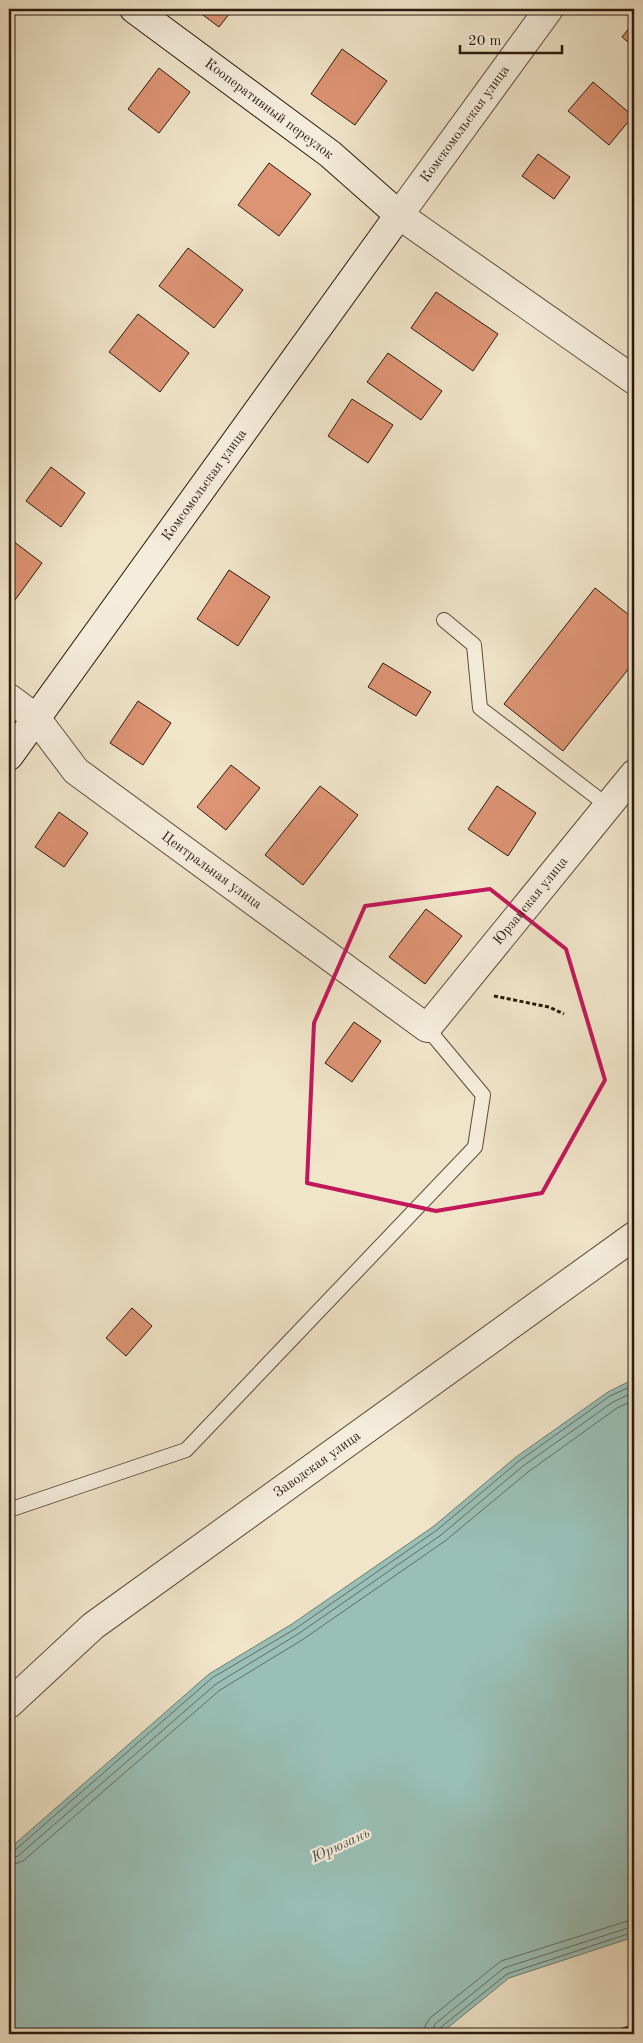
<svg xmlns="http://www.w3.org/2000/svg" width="643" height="2043" viewBox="0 0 643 2043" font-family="'Old Standard TT',serif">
	<rect width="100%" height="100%" fill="#f0e4c9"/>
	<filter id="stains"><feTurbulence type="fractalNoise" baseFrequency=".004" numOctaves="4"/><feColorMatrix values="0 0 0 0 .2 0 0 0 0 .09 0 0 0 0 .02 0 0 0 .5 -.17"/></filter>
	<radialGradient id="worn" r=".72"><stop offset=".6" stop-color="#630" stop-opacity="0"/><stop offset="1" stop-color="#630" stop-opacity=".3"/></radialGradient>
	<path fill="#9abfb6" stroke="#6e7d72" d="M 634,1379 L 634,1937 L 509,1978 L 440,2034 L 9,2034 L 9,1849 L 209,1674 L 292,1624 L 434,1526 L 516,1457 L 608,1392 Z"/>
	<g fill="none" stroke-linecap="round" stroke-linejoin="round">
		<path stroke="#626c62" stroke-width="1" d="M 9,1852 L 14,1851 L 212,1678 L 295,1629 L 437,1530 L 519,1461 L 610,1396 L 634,1385
			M 9,1859 L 18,1856 L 216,1684 L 298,1634 L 441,1535 L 523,1466 L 613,1402 L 634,1392
			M 9,1866 L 23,1861 L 220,1690 L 302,1640 L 445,1541 L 528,1472 L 617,1408 L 634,1400
			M 424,2034 L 425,2026 L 430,2018 L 501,1961 L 634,1919
			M 431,2034 L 435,2024 L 504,1968 L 634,1926
			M 438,2034 L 440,2028 L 507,1974 L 634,1932"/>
	</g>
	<path fill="#dd9474" stroke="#2b190d" d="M 195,9 L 233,9 L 219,27 Z
		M 634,22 L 634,47 L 622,37 Z
		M 342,49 L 387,81 L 355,125 L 311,94 Z
		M 159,68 L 190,92 L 159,133 L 128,109 Z
		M 593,82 L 633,116 L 609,145 L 568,111 Z
		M 538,154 L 570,177 L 554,199 L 522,176 Z
		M 269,163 L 311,194 L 279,236 L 238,205 Z
		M 188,248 L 243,290 L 214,328 L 159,286 Z
		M 436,292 L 498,334 L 473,371 L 411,328 Z
		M 138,314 L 189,353 L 160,392 L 109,352 Z
		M 388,353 L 442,391 L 421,420 L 367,382 Z
		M 352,399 L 393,425 L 368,463 L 328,436 Z
		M 51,467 L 85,493 L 61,527 L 26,501 Z
		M 9,538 L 42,563 L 15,600 L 9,595 Z
		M 229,570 L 270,597 L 238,646 L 197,619 Z
		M 595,588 L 634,619 L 634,662 L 563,751 L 504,704 Z
		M 383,663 L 431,692 L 416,716 L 368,687 Z
		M 138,701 L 171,723 L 143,765 L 110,743 Z
		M 231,765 L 260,788 L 226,830 L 197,807 Z
		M 320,786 L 358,815 L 303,885 L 265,855 Z
		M 497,786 L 536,813 L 508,856 L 468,829 Z
		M 59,812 L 88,833 L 64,867 L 35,847 Z
		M 426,909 L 462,936 L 425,984 L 389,957 Z
		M 354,1022 L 381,1041 L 352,1082 L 325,1063 Z
		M 132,1308 L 152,1326 L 126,1356 L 106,1338 Z"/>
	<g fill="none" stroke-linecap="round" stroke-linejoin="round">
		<defs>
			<path id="service" d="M 444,620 L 474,645 L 480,708 L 608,806
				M 9,1510 L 186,1450 L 475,1147 L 483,1095 L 427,1028"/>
			<g id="minor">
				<path d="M 549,9 L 399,215 L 634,380"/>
				<path id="s1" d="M 9,698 L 36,718 L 76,771 L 427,1028 L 634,774"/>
			</g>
			<g id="tertiary">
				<path id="s2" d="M 9,1704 L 93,1626 L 634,1236"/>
			</g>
			<g id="secondary">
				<path id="s3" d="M 9,756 L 399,215 L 330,154 L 134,9"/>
			</g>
		</defs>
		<use href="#service" stroke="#5c4c3c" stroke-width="16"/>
		<use href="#minor" stroke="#5c4c3c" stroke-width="30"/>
		<use href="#tertiary" stroke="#5c4c3c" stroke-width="30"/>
		<use href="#secondary" stroke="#2b190d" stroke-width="30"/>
		<path stroke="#2b190d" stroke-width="3" stroke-dasharray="4 2.5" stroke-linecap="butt" d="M 494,996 L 549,1007 L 564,1014"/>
		<use href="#service" stroke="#f5eddc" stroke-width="14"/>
		<use href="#minor" stroke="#f5eddc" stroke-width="28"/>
		<use href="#tertiary" stroke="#f5eddc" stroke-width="28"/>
		<use href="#secondary" stroke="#f5eddc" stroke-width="28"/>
		<defs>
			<path id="rail" d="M 611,2034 L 634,2027"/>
		</defs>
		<use href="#rail" stroke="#2b190d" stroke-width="5.5"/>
		<use href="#rail" stroke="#f5eddc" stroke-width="4" stroke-dasharray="11" stroke-linecap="butt"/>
	</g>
	<path fill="none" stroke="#c2185b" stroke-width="4" stroke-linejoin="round" d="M 490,889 L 566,949 L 605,1080 L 542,1193 L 436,1211 L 307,1183 L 314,1023 L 365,906 Z"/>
	<g text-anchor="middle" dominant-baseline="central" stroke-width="4.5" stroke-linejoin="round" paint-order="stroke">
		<g font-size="14" fill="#2b190d" stroke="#f5eddc">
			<text transform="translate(269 109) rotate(37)">Кооперативный переулок</text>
			<text transform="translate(465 124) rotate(-54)">Комскомольская улица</text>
			<text stroke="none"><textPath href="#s3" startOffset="334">Комсомольская улица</textPath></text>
			<text stroke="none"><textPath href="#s1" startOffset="268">Центральная улица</textPath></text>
			<text stroke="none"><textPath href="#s1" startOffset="699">Юрзанская улица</textPath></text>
			<text stroke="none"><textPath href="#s2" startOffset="391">Заводская улица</textPath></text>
		</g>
		<g font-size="15" font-style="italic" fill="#525348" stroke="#f5eddc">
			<text transform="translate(341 1846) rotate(-25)">Юрюзань</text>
		</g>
	</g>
	<rect width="643" height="2043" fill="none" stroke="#f0e4c9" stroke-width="30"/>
	<rect x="10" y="10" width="623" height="2023" fill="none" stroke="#2b190d" stroke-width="2.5"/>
	<rect x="15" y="15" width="613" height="2013" fill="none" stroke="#2b190d"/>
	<path d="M460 45v8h102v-8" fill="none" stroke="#2b190d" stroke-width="2.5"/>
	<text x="468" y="45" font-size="15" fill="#2b190d" stroke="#f5eddc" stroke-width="4" paint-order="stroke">20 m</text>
	<rect width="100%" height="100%" filter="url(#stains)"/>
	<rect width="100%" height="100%" fill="url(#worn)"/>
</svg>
